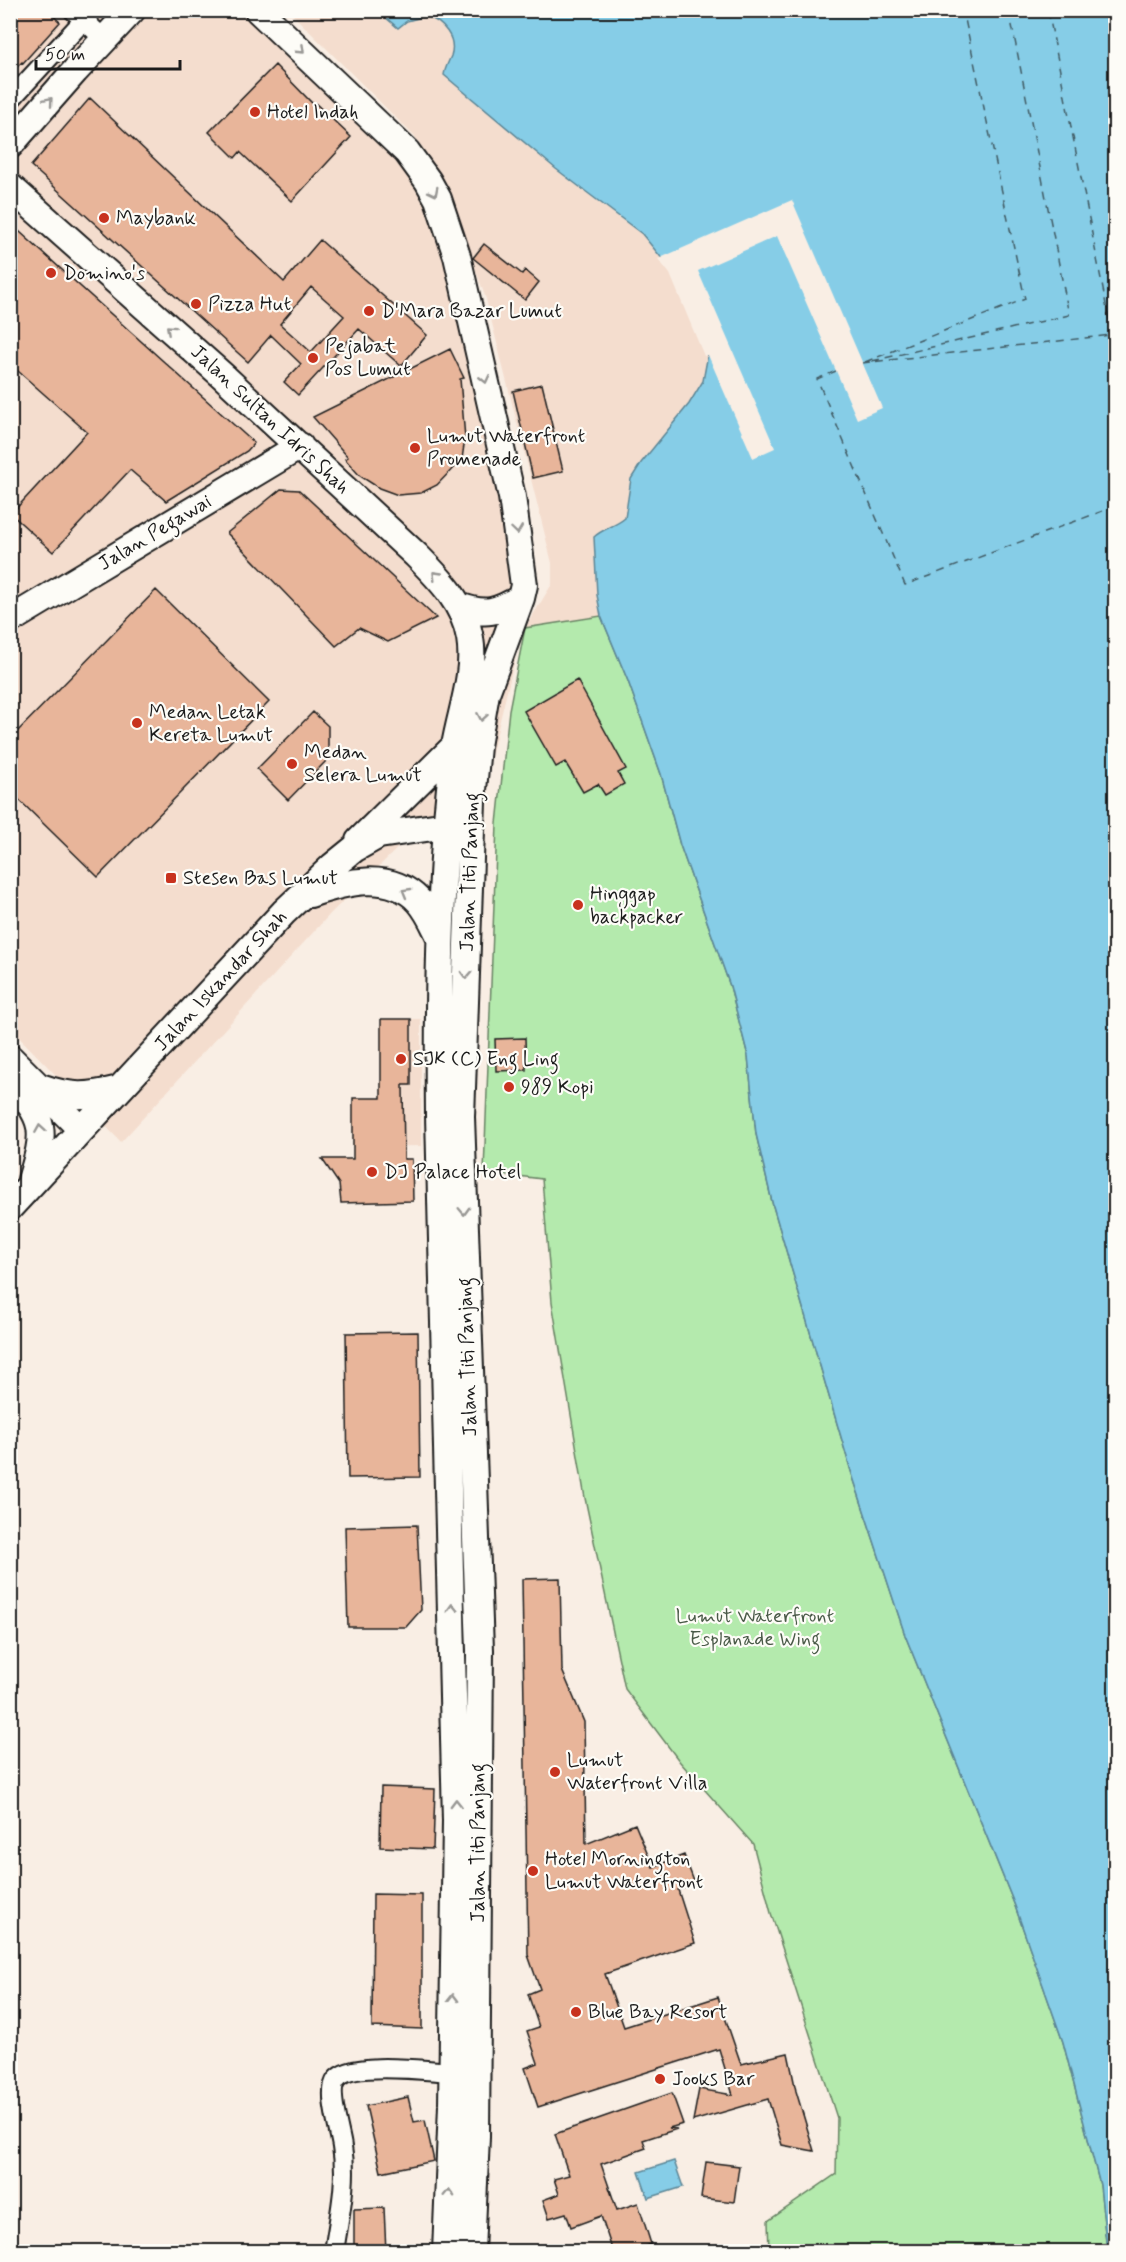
<svg xmlns="http://www.w3.org/2000/svg" width="1126" height="2262" viewBox="0 0 1126 2262" font-family="Mynerve,sans-serif">
	<rect width="100%" height="100%" fill="#f9eee4"/>
	<filter id="ink" filterUnits="userSpaceOnUse"><feTurbulence type="fractalNoise" baseFrequency=".0167" numOctaves="2"/><feDisplacementMap in="SourceGraphic" scale="12" xChannelSelector="R" yChannelSelector="G"/><feConvolveMatrix kernelMatrix="1 2 1 2 8 2 1 2 1" color-interpolation-filters="sRGB"/></filter>
	<g filter="url(#ink)">
		<path fill="#f4ddce" d="M 11,11 L 278,11 L 443,180 L 416,138 L 289,11 L 378,11 L 398,28 L 407,21 L 426,16 L 433,18 L 446,27 L 452,44 L 452,54 L 445,75 L 556,169 L 642,234 L 673,272 L 708,355 L 703,381 L 689,404 L 641,463 L 631,479 L 625,518 L 617,525 L 594,537 L 597,595 L 601,616 L 525,628 L 552,584 L 552,563 L 486,299 L 448,192 L 537,569 L 491,757 L 331,913 L 121,1142 L 11,1029 Z
			M 381,1019 L 421,1019 L 421,1146 L 352,1147 L 353,1098 L 381,1098 Z"/>
		<path fill="#b4eaad" stroke="#688364" stroke-width="1.5" d="M 601,616 L 628,681 L 661,774 L 680,845 L 730,986 L 748,1056 L 756,1134 L 773,1206 L 851,1471 L 905,1635 L 1015,1906 L 1063,2042 L 1100,2185 L 1107,2251 L 769,2251 L 768,2221 L 836,2174 L 837,2118 L 771,1913 L 753,1844 L 680,1762 L 625,1689 L 585,1498 L 552,1302 L 542,1179 L 484,1172 L 497,824 L 509,710 L 525,628 Z"/>
		<path fill="#86cde7" stroke="#5c8696" stroke-width="1.5" d="M 378,11 L 1115,11 L 1115,2251 L 1107,2251 L 1100,2185 L 1063,2042 L 1015,1906 L 905,1635 L 851,1471 L 773,1206 L 756,1134 L 748,1056 L 730,986 L 680,845 L 661,774 L 628,681 L 601,616 L 597,595 L 594,537 C 602,529 616,526 625,518 L 631,479 L 641,463 L 689,404 L 703,381 L 708,354 L 673,272 L 642,234 L 556,169 L 444,75 C 445,68 448,63 451,56 C 457,38 443,22 426,16 L 407,21 L 398,28 Z
			M 674,2161 L 683,2187 L 648,2198 L 639,2172 Z"/>
		<path fill="#f9eee4" d="M 792,200 L 882,408 L 857,419 L 777,236 L 698,271 L 775,448 L 753,458 L 708,355 L 704,356 L 670,274 L 658,259 Z"/>
		<g fill="none" stroke-linecap="round" stroke-linejoin="round">
			<path stroke="#415a63" stroke-width="1.5" stroke-dasharray="8 6" stroke-linecap="butt" d="M 872,361 L 1069,315 L 1009,10
				M 865,362 L 1025,299 L 963,10
				M 862,363 L 1112,335 L 1048,10
				M 836,371 L 817,379 L 905,585 L 1116,506"/>
		</g>
		<path fill="#e8b59a" stroke="#1c1c1c" stroke-width="1.5" fill-rule="evenodd" d="M 10,10 L 47,10 L 60,22 L 23,63 L 22,62 L 10,74 Z
			M 275,65 L 313,104 L 315,103 L 351,137 L 292,201 L 240,152 L 235,158 L 209,132 Z
			M 90,98 L 284,282 L 320,240 L 427,335 L 401,366 L 359,329 L 298,395 L 284,382 L 301,364 L 271,335 L 248,362 L 31,166 ZM 311,287 L 344,316 L 311,352 L 280,324 Z
			M 10,223 L 254,443 L 247,451 L 166,501 L 130,470 L 53,552 L 11,514 L 87,432 L 10,364 Z
			M 484,244 L 522,274 L 525,270 L 539,282 L 525,300 L 473,258 Z
			M 450,349 L 464,378 L 460,379 L 465,438 L 462,459 L 437,485 L 421,493 L 398,495 L 379,488 L 360,476 L 345,459 L 348,457 L 313,417 Z
			M 542,384 L 563,471 L 533,478 L 513,391 Z
			M 281,489 L 299,490 L 436,618 L 388,642 L 359,628 L 336,646 L 227,533 Z
			M 156,590 L 269,702 L 98,877 L 10,791 L 10,739 Z
			M 577,680 L 626,769 L 618,773 L 624,784 L 605,795 L 598,784 L 583,792 L 565,762 L 556,767 L 524,711 Z
			M 313,712 L 328,726 L 328,759 L 288,800 L 257,769 Z
			M 381,1019 L 411,1019 L 411,1085 L 403,1085 L 404,1159 L 412,1159 L 413,1201 L 341,1203 L 339,1184 L 322,1159 L 353,1159 L 353,1098 L 381,1098 Z
			M 525,1038 L 526,1070 L 496,1071 L 495,1039 Z
			M 418,1332 L 420,1477 L 348,1478 L 346,1333 Z
			M 417,1525 L 421,1610 L 406,1627 L 348,1627 L 345,1527 Z
			M 560,1578 L 562,1670 L 584,1722 L 586,1844 L 635,1824 L 653,1867 L 684,1855 L 695,1884 L 678,1890 L 695,1943 L 605,1974 L 624,2027 L 718,1997 L 741,2064 L 788,2053 L 796,2091 L 814,2151 L 782,2145 L 768,2099 L 693,2121 L 699,2089 L 733,2095 L 719,2049 L 538,2107 L 525,2068 L 538,2063 L 527,2031 L 539,2027 L 528,1994 L 540,1989 L 528,1955 L 522,1579 Z
			M 381,1787 L 435,1789 L 433,1849 L 380,1847 Z
			M 373,1894 L 422,1895 L 422,2029 L 372,2027 Z
			M 672,2093 L 683,2124 L 669,2128 L 677,2129 L 643,2140 L 646,2148 L 601,2164 L 617,2210 L 638,2203 L 651,2244 L 632,2252 L 613,2252 L 601,2216 L 571,2227 L 566,2213 L 549,2218 L 543,2200 L 559,2194 L 554,2179 L 569,2175 L 555,2134 Z
			M 408,2097 L 414,2122 L 425,2120 L 434,2161 L 381,2172 L 366,2106 Z
			M 706,2162 L 739,2166 L 734,2202 L 701,2198 Z
			M 384,2208 L 386,2252 L 354,2252 L 354,2209 Z"/>
		<g fill="none" stroke-linecap="round" stroke-linejoin="round">
			<defs>
				<path id="street" d="M 73,10 L 105,40
					M 10,100 L 93,10
					M 334,2252 C 339,2217 348,2181 342,2147 C 340,2132 327,2092 336,2080 C 350,2060 429,2071 452,2072"/>
				<path id="secondary" d="M 258,10 L 407,152 L 428,181 L 438,199 L 457,256 L 512,497 L 524,585 L 521,598 L 486,693 L 477,746 L 472,801 L 461,1117 L 480,1650 L 476,2136 L 471,2252
					M 10,145 L 75,71 L 132,10
					M 10,187 L 223,376 L 416,555 C 440,579 464,603 470,638 C 476,673 461,711 455,746 C 451,773 449,800 446,828 C 439,923 438,1019 439,1115 L 456,1821 L 452,2105 L 446,2252
					M 459,606 C 486,616 497,612 521,598
					M 10,620 L 300,446
					M 359,841 L 455,746
					M 310,894 C 345,882 390,870 419,901 C 429,912 434,925 440,937
					M 10,1058 L 81,1129
					M 10,1081 C 47,1120 46,1131 31,1180
					M 40,1087 C 71,1098 87,1097 119,1089
					M 10,1207 L 284,912 L 333,866 L 354,849 L 379,835 L 433,827 L 462,829"/>
			</defs>
			<use href="#street" stroke="#1c1c1c" stroke-width="22"/>
			<use href="#secondary" stroke="#1c1c1c" stroke-width="30"/>
			<use href="#street" stroke="#fdfcf7" stroke-width="18"/>
			<use href="#secondary" stroke="#fdfcf7" stroke-width="26"/>
		</g>
		<defs><path id="oneway-chevron" d="M-2-3.5L2.5 0L-2 3.5" fill="none" stroke-width="1.6" stroke-linecap="round" stroke-linejoin="round" transform="scale(1.5)"/></defs>
		<g stroke="#989794">
			<use href="#oneway-chevron" transform="translate(301 50) rotate(43)"/>
			<use href="#oneway-chevron" transform="translate(49 101) rotate(-49)"/>
			<use href="#oneway-chevron" transform="translate(434 192) rotate(63)"/>
			<use href="#oneway-chevron" transform="translate(170 329) rotate(-138)"/>
			<use href="#oneway-chevron" transform="translate(485 379) rotate(77)"/>
			<use href="#oneway-chevron" transform="translate(517 530) rotate(82)"/>
			<use href="#oneway-chevron" transform="translate(436 575) rotate(-134)"/>
			<use href="#oneway-chevron" transform="translate(482 717) rotate(100)"/>
			<use href="#oneway-chevron" transform="translate(406 892) rotate(-150)"/>
			<use href="#oneway-chevron" transform="translate(466 975) rotate(92)"/>
			<use href="#oneway-chevron" transform="translate(40 1129) rotate(-99)"/>
			<use href="#oneway-chevron" transform="translate(464 1211) rotate(88)"/>
			<use href="#oneway-chevron" transform="translate(452 1608) rotate(-92)"/>
			<use href="#oneway-chevron" transform="translate(456 1803) rotate(-91)"/>
			<use href="#oneway-chevron" transform="translate(453 1998) rotate(-89)"/>
			<use href="#oneway-chevron" transform="translate(449 2193) rotate(-88)"/>
		</g>
	</g>
	<g fill="#c8321e" stroke="#fdfcf7" stroke-width="2">
		<circle cx="255" cy="112" r="6"/>
		<circle cx="104" cy="218" r="6"/>
		<circle cx="51" cy="273" r="6"/>
		<circle cx="196" cy="304" r="6"/>
		<circle cx="369" cy="311" r="6"/>
		<circle cx="313" cy="358" r="6"/>
		<circle cx="415" cy="448" r="6"/>
		<circle cx="137" cy="723" r="6"/>
		<circle cx="292" cy="764" r="6"/>
		<rect x="165" y="872" width="12" height="12" rx="3"/>
		<circle cx="578" cy="905" r="6"/>
		<circle cx="401" cy="1059" r="6"/>
		<circle cx="509" cy="1087" r="6"/>
		<circle cx="372" cy="1172" r="6"/>
		<circle cx="555" cy="1772" r="6"/>
		<circle cx="533" cy="1871" r="6"/>
		<circle cx="576" cy="2012" r="6"/>
		<circle cx="660" cy="2079" r="6"/>
	</g>
	<g text-anchor="middle" dominant-baseline="central" stroke-width="4.5" stroke-linejoin="round" paint-order="stroke">
		<g font-size="20" fill="#1c1c1c" stroke="#fdfcf7" text-anchor="start">
			<text x="267" y="112">Hotel Indah</text>
			<text x="116" y="218">Maybank</text>
			<text x="63" y="273">Domino's</text>
			<text x="208" y="304">Pizza Hut</text>
			<text x="381" y="311">D'Mara Bazar Lumut</text>
			<text x="325" y="346">Pejabat<tspan x="325" dy="23">Pos Lumut</tspan></text>
			<text x="427" y="436">Lumut Waterfront<tspan x="427" dy="23">Promenade</tspan></text>
			<text x="149" y="712">Medan Letak<tspan x="149" dy="23">Kereta Lumut</tspan></text>
			<text x="304" y="752">Medan<tspan x="304" dy="23">Selera Lumut</tspan></text>
			<text x="183" y="878">Stesen Bas Lumut</text>
			<text x="590" y="894">Hinggap<tspan x="590" dy="23">backpacker</tspan></text>
			<text x="413" y="1059">SJK (C) Eng Ling</text>
			<text x="521" y="1087">989 Kopi</text>
			<text x="384" y="1172">DJ Palace Hotel</text>
			<text x="567" y="1760">Lumut<tspan x="567" dy="23">Waterfront Villa</tspan></text>
			<text x="545" y="1859">Hotel Mornington<tspan x="545" dy="23">Lumut Waterfront</tspan></text>
			<text x="588" y="2012">Blue Bay Resort</text>
			<text x="672" y="2079">Jooks Bar</text>
		</g>
		<g font-size="20" fill="#1c1c1c" stroke="#fdfcf7">
			<text transform="translate(270 420) rotate(43)">Jalan Sultan Idris Shah</text>
			<text transform="translate(155 533) rotate(-31)">Jalan Pegawai</text>
			<text transform="translate(470 872) rotate(-88)">Jalan Titi Panjang</text>
			<text transform="translate(221 981) rotate(-47)">Jalan Iskandar Shah</text>
			<text transform="translate(468 1357) rotate(-92)">Jalan Titi Panjang</text>
			<text transform="translate(478 1843) rotate(-90)">Jalan Titi Panjang</text>
		</g>
		<g font-size="20" fill="#4a5a48" stroke="#fdfcf7">
			<text x="755" y="1616">Lumut Waterfront<tspan x="755" dy="23">Esplanade Wing</tspan></text>
		</g>
	</g>
	<rect width="1126" height="2262" fill="none" stroke="#fdfcf7" stroke-width="36"/>
	<rect x="18" y="18" width="1090" height="2226" fill="none" stroke="#1c1c1c" stroke-width="2" filter="url(#ink)"/>
	<path d="M36 60v9h144v-9" fill="none" stroke="#1c1c1c" stroke-width="3"/>
	<text x="45" y="60" font-size="18" fill="#1c1c1c" stroke="#fdfcf7" stroke-width="4.5" paint-order="stroke">50 m</text>
</svg>
